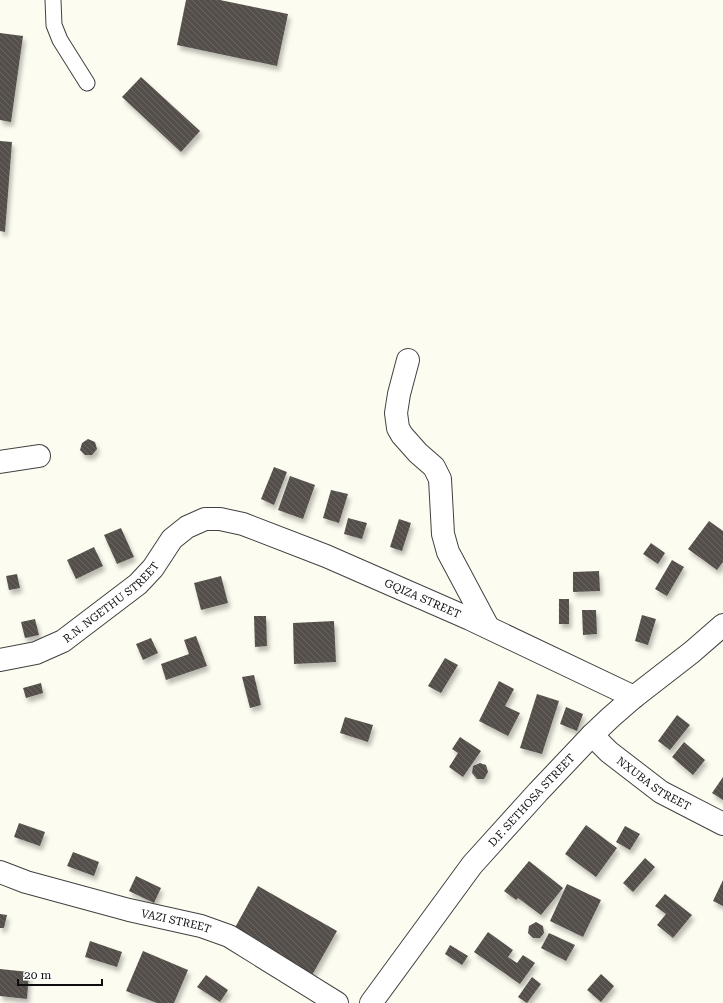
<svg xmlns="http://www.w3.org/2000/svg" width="723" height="1003" viewBox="0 0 723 1003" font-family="'Roboto Serif',serif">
	<defs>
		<pattern id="building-back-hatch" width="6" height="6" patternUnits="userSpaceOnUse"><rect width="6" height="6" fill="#55504b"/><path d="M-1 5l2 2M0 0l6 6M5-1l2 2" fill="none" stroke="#696561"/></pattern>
		<filter id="shadow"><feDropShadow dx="2.5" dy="4.5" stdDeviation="2" flood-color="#0004"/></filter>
	</defs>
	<rect width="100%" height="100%" fill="#fdfcf0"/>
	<path fill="url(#building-back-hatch)" filter="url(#shadow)" d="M 186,0 L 220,0 L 288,14 L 277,66 L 177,45 Z
		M 0,33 L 23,36 L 11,122 L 0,120 Z
		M 141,77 L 200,131 L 181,152 L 122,97 Z
		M 0,141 L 12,142 L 5,232 L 0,231 Z
		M 88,439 L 95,442 L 97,449 L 92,455 L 85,455 L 80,450 L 82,443 Z
		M 274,467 L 287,472 L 274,505 L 261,499 Z
		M 290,476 L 315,485 L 303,519 L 278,510 Z
		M 331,490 L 348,494 L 339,523 L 323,518 Z
		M 348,518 L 367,523 L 362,539 L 344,534 Z
		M 399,519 L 411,523 L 402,551 L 390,547 Z
		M 709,521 L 723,531 L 723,562 L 717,570 L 688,549 Z
		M 121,528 L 134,557 L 117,564 L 104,535 Z
		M 651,543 L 665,553 L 658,564 L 643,554 Z
		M 94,547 L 103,566 L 76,579 L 67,560 Z
		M 672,560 L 684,567 L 667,596 L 655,589 Z
		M 599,571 L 600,591 L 573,592 L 573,572 Z
		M 17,574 L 20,588 L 9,590 L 6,576 Z
		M 221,576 L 228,603 L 201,610 L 194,583 Z
		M 559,599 L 569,599 L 569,624 L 559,624 Z
		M 582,610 L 596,610 L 597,634 L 583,635 Z
		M 642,615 L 656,619 L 648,645 L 635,641 Z
		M 254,616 L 266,616 L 267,646 L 255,647 Z
		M 35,619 L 39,635 L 25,638 L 21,622 Z
		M 334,621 L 336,662 L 294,664 L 293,623 Z
		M 196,636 L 207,666 L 166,680 L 161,664 L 189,654 L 184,640 Z
		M 151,638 L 158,653 L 143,660 L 136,644 Z
		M 445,658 L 458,665 L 441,693 L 428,686 Z
		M 254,675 L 261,705 L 250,708 L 242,677 Z
		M 499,681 L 514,689 L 505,706 L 520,713 L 508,736 L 479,721 Z
		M 41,683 L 43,693 L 26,698 L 23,688 Z
		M 537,694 L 559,701 L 542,754 L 520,748 Z
		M 566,707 L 583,714 L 577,731 L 560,724 Z
		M 677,715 L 690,725 L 670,750 L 658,741 Z
		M 345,717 L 373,725 L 368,742 L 340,733 Z
		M 460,737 L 481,751 L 463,777 L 449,767 L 458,753 L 452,749 Z
		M 684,742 L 705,760 L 693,775 L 672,757 Z
		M 480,763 L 486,765 L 488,772 L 484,779 L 477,779 L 472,773 L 473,766 Z
		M 723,777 L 723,800 L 712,793 Z
		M 19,823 L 45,832 L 40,846 L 14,837 Z
		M 586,825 L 617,848 L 596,877 L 565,854 Z
		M 625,826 L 640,834 L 630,850 L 616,842 Z
		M 73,852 L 99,862 L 94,876 L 67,866 Z
		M 645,858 L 655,867 L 633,892 L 623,883 Z
		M 529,861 L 563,888 L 541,915 L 518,898 L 516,900 L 504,891 Z
		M 136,876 L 161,888 L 154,903 L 129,891 Z
		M 723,880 L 723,906 L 713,901 Z
		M 567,884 L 601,900 L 583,937 L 550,921 Z
		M 258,886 L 337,931 L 311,977 L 232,933 Z
		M 665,894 L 692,915 L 673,938 L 657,925 L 666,914 L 655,906 Z
		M 0,914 L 7,915 L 4,928 L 0,928 Z
		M 536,922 L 543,926 L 544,933 L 540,938 L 533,938 L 528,933 L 529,926 Z
		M 488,932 L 513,950 L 508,957 L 517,963 L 523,955 L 535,963 L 520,984 L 474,952 Z
		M 549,933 L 575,945 L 566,961 L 541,948 Z
		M 90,941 L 122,952 L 117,967 L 85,957 Z
		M 450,945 L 468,956 L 462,965 L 445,954 Z
		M 143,951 L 188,970 L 174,1003 L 157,1003 L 126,991 Z
		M 0,969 L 29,972 L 27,999 L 0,996 Z
		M 601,974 L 614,986 L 601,1002 L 587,990 Z
		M 206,975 L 228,990 L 220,1002 L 197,987 Z
		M 532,977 L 541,984 L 527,1003 L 518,997 Z"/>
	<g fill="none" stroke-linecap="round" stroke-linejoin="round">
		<defs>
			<path id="lane" d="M 53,0 L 54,25 L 60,40 L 87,83"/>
			<g id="street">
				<path d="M 408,360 L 399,394 L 396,413 L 398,428 L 402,435 L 418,453 L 434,467 L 440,479 L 443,534 L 448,552 L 488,627"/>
				<path d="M 0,462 L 39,456"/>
				<path id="s1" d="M 0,660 L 36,653 L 63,641 L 138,584 L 153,568 L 172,539 L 187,527 L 205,519 L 220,519 L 243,524 L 326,556 L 470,619 L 634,697"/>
				<path id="s2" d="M 592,735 L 609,752 L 661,792 L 723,824"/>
				<path id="s3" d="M 0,872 L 26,882 L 129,910 L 201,926 L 229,936 L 337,1003"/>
				<path id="s4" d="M 371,1003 L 472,865 L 538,792 L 592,735 L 611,717 L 634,697 L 692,652 L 723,625"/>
			</g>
		</defs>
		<use href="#lane" stroke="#414141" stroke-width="17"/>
		<use href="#street" stroke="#414141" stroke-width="24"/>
		<use href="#lane" stroke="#fff" stroke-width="15"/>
		<use href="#street" stroke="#fff" stroke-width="22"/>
	</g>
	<g text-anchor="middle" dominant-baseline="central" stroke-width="4" stroke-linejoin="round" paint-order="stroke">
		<g font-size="11" fill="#0e0e0e" stroke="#fff">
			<text stroke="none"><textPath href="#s1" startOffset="489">GQIZA STREET</textPath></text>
			<text stroke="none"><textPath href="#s1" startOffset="128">R.N. NGETHU STREET</textPath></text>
			<text stroke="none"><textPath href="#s2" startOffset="79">NXUBA STREET</textPath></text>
			<text stroke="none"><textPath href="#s4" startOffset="259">D.F. SETHOSA STREET</textPath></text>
			<text stroke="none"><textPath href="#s3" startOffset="183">VAZI STREET</textPath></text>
		</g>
	</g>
	<path d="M18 979v6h84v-6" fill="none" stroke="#0e0e0e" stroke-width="2"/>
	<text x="24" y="979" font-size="12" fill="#0e0e0e" stroke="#ffffff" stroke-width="3" paint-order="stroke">20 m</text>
</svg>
